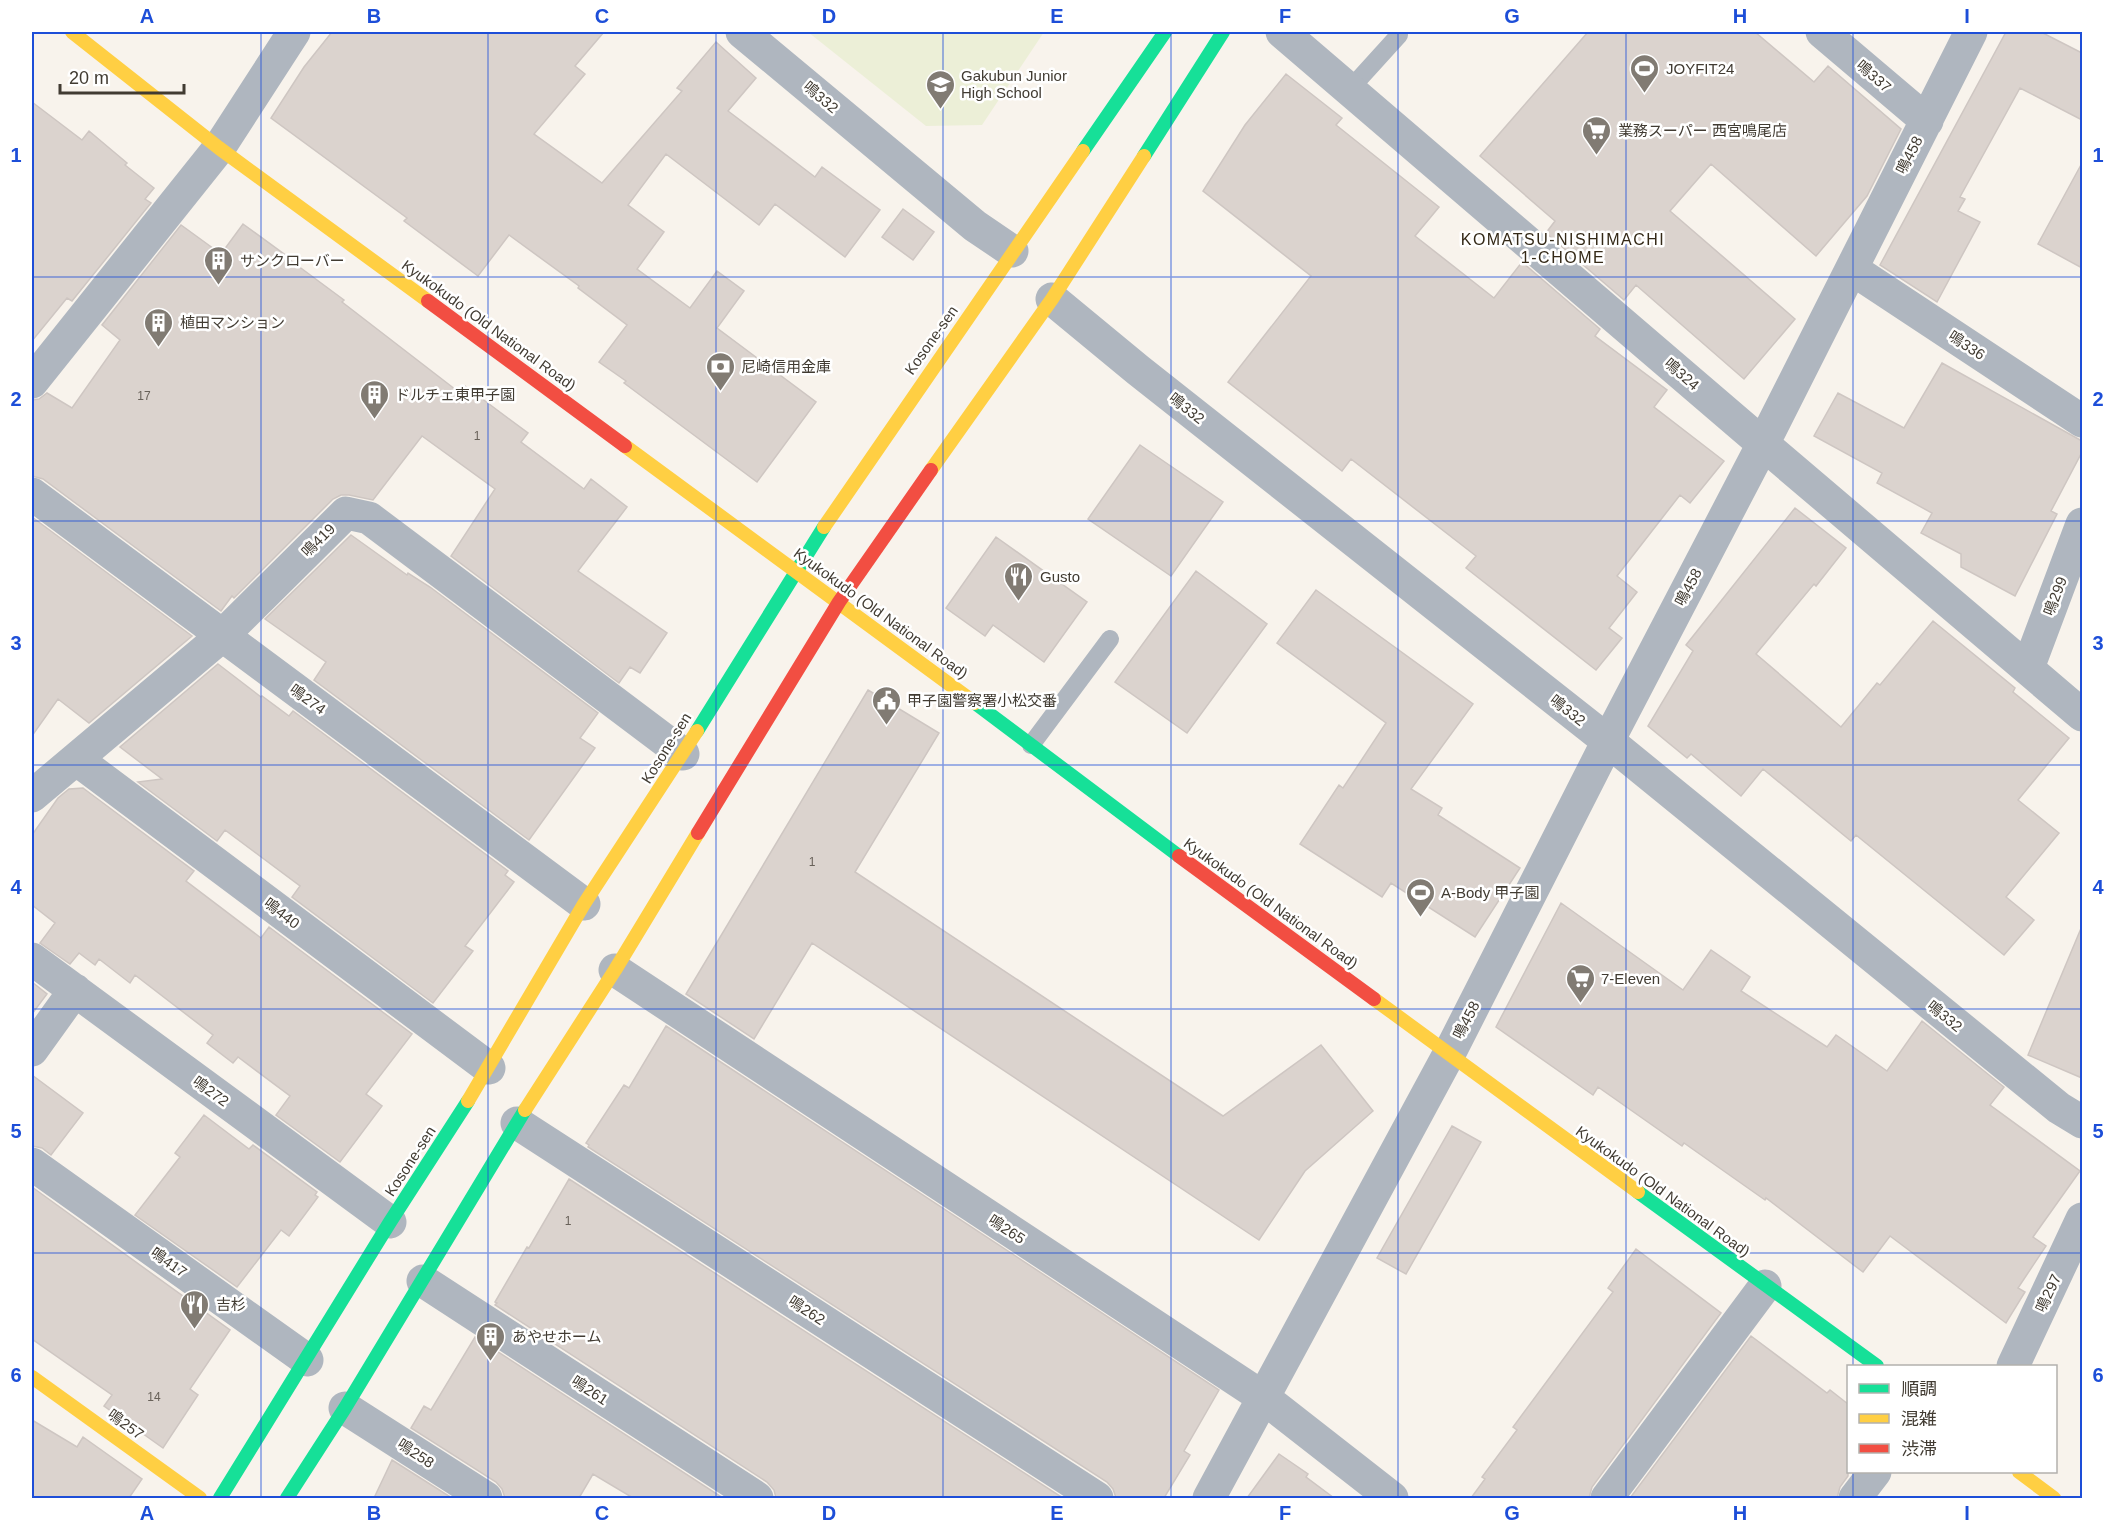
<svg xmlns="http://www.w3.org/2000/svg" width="2114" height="1530" viewBox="0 0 2114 1530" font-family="Helvetica,'Noto Sans JP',sans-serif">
	<rect width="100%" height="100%" fill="#f8f3ec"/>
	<path fill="#ecefd7" d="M 808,32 L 1044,32 L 982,125 L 926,126 Z"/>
	<path fill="#dbd3ce" stroke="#cec6c2" stroke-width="1.5" d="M 332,32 L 604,32 L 575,66 L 585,74 L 534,134 L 602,183 L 682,91 L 677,88 L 716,42 L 756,78 L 728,111 L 815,177 L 822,167 L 880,210 L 845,257 L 775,204 L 759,225 L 666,154 L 628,205 L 664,232 L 637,269 L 690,308 L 717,271 L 744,291 L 717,328 L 816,402 L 757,482 L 624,383 L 626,381 L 599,362 L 627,325 L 578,288 L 579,286 L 509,235 L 478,276 L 404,221 L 407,218 L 271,118 L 304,67 Z
		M 1588,32 L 1755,32 L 1814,82 L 1828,66 L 1901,129 L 1867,196 L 1816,256 L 1711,164 L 1670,211 L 1795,319 L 1744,379 L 1636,285 L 1624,300 L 1546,233 L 1555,221 L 1480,156 Z
		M 2006,32 L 2041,32 L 2082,53 L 2082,120 L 2020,88 L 1960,197 L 1965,199 L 1958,211 L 1980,222 L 1937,302 L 1880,265 Z
		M 1286,74 L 1342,118 L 1336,125 L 1439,207 L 1415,236 L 1494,298 L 1522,262 L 1600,329 L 1595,336 L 1667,390 L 1654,407 L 1724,461 L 1690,503 L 1680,495 L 1617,576 L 1637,592 L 1609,628 L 1622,638 L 1596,670 L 1466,568 L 1476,556 L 1351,459 L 1342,471 L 1228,382 L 1311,276 L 1203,191 L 1245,125 Z
		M 32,102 L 82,140 L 89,131 L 127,163 L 125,165 L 154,188 L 145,199 L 151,203 L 72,301 L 67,298 L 32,341 Z
		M 2082,163 L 2082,268 L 2038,244 Z
		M 903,209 L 934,232 L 913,260 L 882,237 Z
		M 243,224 L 287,256 L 286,257 L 344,300 L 342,302 L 460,393 L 465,386 L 528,433 L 521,442 L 584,489 L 591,479 L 627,507 L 578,571 L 667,633 L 640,673 L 630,667 L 619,683 L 451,556 L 495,489 L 422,436 L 373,500 L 349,495 L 341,495 L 333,499 L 234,598 L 232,596 L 221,611 L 43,479 L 32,476 L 32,400 L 39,399 L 47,393 L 72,408 L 120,340 L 102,325 L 181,225 L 221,254 Z
		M 1942,363 L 2082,441 L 2082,452 L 2051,511 L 2057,514 L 2015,596 L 1961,567 L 1961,554 L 1921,533 L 1932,513 L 1877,483 L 1882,473 L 1814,436 L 1838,393 L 1904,428 Z
		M 1140,445 L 1223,502 L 1171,576 L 1088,519 Z
		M 1795,508 L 1846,548 L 1816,586 L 1814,584 L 1756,654 L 1841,727 L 1877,683 L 1880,685 L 1933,621 L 2015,688 L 2013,692 L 2069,738 L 2018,800 L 2059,833 L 2006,897 L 2034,920 L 2004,955 L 1856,835 L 1851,841 L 1763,769 L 1741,796 L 1691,754 L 1687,758 L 1648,726 L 1693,651 L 1686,645 Z
		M 32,517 L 192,636 L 89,723 L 58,699 L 32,736 Z
		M 351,535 L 407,575 L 408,573 L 430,587 L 598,713 L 580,738 L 595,748 L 529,840 L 314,680 L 326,662 L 265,619 Z
		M 996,537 L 1087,602 L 1044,662 L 993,625 L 985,636 L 946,608 Z
		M 1196,571 L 1267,624 L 1187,733 L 1115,682 Z
		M 1316,590 L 1473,704 L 1411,789 L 1442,808 L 1438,815 L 1520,868 L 1475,937 L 1391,883 L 1382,897 L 1300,844 L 1339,785 L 1343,788 L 1386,723 L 1277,643 Z
		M 218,664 L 261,697 L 262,696 L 289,716 L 293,711 L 508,871 L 505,875 L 514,882 L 465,946 L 473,951 L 433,1003 L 292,897 L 300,886 L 225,830 L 217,841 L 138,782 L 162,779 L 120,747 Z
		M 868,690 L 939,733 L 855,872 L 1223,1116 L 1321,1045 L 1373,1111 L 1305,1171 L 1259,1240 L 812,943 L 754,1039 L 686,994 Z
		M 83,788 L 194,871 L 186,881 L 261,938 L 269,927 L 412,1034 L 366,1094 L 382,1106 L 340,1162 L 276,1115 L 290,1096 L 238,1057 L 233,1063 L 207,1043 L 213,1035 L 135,975 L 130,983 L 99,959 L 95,965 L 79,953 L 70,964 L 40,943 L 55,923 L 32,905 L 32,835 L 58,798 L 69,789 Z
		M 1561,903 L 1683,990 L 1711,950 L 1750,977 L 1741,991 L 1827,1047 L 1836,1035 L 1887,1071 L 1922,1021 L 2004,1087 L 1990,1105 L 2080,1171 L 2033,1237 L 2046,1246 L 2018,1288 L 2025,1292 L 2006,1323 L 1890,1236 L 1863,1272 L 1766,1198 L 1765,1200 L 1684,1143 L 1682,1146 L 1598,1087 L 1593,1095 L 1496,1027 Z
		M 2082,926 L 2082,1078 L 2028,1055 Z
		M 32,982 L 47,994 L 32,1014 Z
		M 666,1026 L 1219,1390 L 1184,1451 L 1190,1455 L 1164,1498 L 1116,1498 L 1113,1489 L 1107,1482 L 588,1147 L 589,1145 L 586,1143 L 624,1085 L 629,1088 Z
		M 32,1075 L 83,1113 L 51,1155 L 42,1148 L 32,1146 Z
		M 204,1115 L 249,1149 L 253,1145 L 317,1192 L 315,1195 L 318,1197 L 289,1236 L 281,1230 L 237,1287 L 135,1215 L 180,1157 L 175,1153 Z
		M 1452,1126 L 1481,1142 L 1406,1274 L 1377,1258 Z
		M 569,1179 L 1063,1498 L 776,1498 L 774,1490 L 767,1482 L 495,1305 L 497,1303 L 495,1302 L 527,1247 L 529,1248 Z
		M 32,1187 L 230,1330 L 190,1389 L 198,1395 L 163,1448 L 104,1406 L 112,1395 L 32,1339 Z
		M 1636,1249 L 1721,1313 L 1592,1487 L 1589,1498 L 1471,1498 L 1485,1479 L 1482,1477 L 1517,1430 L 1513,1427 L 1613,1292 L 1608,1288 Z
		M 1751,1336 L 1827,1393 L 1830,1390 L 1848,1404 L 1848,1476 L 1840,1487 L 1837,1498 L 1630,1498 Z
		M 475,1337 L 723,1498 L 633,1498 L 593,1474 L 579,1498 L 505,1498 L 502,1489 L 496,1482 L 411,1428 L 424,1406 L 431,1410 Z
		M 32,1420 L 77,1447 L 83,1437 L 142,1479 L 129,1498 L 32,1498 Z
		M 1279,1454 L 1308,1474 L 1306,1477 L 1334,1498 L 1247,1498 Z
		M 392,1460 L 452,1498 L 374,1498 Z"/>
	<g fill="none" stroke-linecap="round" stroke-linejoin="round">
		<path stroke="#afb6bf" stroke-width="18" d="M 1350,89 L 1399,35
			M 1031,745 L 1110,639"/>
		<path stroke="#afb6bf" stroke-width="33" d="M 742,32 L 975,226 L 1012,251
			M 1282,32 L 1763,444 L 2082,715
			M 1822,32 L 1927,121
			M 1852,269 L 2082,421
			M 1052,299 L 1138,370 L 1608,741 L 2059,1108 L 2082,1122
			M 32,382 L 219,148 L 294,32
			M 32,494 L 584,904
			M 2028,668 L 2082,524
			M 76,759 L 489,1068
			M 32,796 L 222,636 L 346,513 L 369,518 L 683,754
			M 32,959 L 390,1222
			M 615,970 L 1264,1398 L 1392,1498
			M 32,1050 L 75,990
			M 517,1123 L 1097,1498
			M 32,1164 L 307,1360
			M 423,1281 L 757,1498
			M 2013,1366 L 2082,1219
			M 345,1408 L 486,1498
			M 1209,1498 L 1449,1054 L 1608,741 L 1763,444 L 1971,32
			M 1607,1498 L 1765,1286
			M 1855,1498 L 1875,1472"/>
		<path stroke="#16e098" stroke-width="14" d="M 1083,151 L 1165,32
			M 1144,156 L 1223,32
			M 975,703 L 1179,856
			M 697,731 L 824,527
			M 1638,1192 L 1877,1366
			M 220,1498 L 390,1222 L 468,1101
			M 287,1498 L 345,1408 L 525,1110"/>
		<path stroke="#ffcf43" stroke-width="14" d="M 72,32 L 219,148 L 428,301
			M 625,446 L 975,703
			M 931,470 L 1052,299 L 1144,156
			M 824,527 L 1083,151
			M 1374,999 L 1638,1192
			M 468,1101 L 584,904 L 697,731
			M 525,1110 L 615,970 L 698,833
			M 32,1377 L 200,1498
			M 2019,1472 L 2054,1498"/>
		<path stroke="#f24e42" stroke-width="14" d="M 428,301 L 625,446
			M 698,833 L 839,602 L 931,470
			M 1179,856 L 1374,999"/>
	</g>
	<path fill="none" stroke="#1d4ed8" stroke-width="1.5" stroke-opacity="0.55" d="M 261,32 L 261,1498M 488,32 L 488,1498M 716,32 L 716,1498M 943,32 L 943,1498M 1171,32 L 1171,1498M 1398,32 L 1398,1498M 1626,32 L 1626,1498M 1853,32 L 1853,1366M 32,277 L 2082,277M 32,521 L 2082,521M 32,765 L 2082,765M 32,1009 L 2082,1009M 32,1253 L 2082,1253M 1853,1472 L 1853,1498"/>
	<defs>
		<symbol id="stadium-pin" viewBox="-11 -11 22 30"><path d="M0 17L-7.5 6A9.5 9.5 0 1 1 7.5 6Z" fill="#817b73" stroke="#fff"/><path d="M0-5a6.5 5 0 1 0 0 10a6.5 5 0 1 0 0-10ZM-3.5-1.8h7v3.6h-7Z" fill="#fff"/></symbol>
		<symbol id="school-pin" viewBox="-11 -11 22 30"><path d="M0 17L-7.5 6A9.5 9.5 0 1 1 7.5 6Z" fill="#817b73" stroke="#fff"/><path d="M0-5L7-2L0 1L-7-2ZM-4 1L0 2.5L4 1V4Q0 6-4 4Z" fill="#fff"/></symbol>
		<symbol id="supermarket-pin" viewBox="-11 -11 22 30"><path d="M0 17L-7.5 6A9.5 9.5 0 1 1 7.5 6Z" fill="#817b73" stroke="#fff"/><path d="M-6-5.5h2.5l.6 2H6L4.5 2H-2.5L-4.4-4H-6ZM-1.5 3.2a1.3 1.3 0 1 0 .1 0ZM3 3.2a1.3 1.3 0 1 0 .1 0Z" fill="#fff"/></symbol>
		<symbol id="building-pin" viewBox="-11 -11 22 30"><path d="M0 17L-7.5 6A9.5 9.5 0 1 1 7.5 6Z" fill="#817b73" stroke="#fff"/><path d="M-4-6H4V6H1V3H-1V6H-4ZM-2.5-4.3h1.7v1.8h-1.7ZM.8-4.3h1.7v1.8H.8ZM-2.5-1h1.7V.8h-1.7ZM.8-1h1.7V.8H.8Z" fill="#fff"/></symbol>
		<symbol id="bank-pin" viewBox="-11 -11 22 30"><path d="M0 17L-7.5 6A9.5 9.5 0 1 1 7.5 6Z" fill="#817b73" stroke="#fff"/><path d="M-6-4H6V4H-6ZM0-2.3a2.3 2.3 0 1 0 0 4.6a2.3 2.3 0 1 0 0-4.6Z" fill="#fff"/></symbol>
		<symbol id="restaurant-pin" viewBox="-11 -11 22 30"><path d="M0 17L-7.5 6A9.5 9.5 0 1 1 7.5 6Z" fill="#817b73" stroke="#fff"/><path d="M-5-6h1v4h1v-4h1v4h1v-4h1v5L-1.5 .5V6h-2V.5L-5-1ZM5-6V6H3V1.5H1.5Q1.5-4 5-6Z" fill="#fff"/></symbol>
		<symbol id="civic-pin" viewBox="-11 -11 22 30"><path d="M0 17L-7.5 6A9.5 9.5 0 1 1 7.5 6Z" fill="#817b73" stroke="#fff"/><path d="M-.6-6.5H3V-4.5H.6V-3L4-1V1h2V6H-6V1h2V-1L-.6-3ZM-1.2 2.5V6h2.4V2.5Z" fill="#fff"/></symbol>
	</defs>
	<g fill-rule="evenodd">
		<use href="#stadium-pin" x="1628" y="52" width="33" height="45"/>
		<use href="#school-pin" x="924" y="68" width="33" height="45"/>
		<use href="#supermarket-pin" x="1580" y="114" width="33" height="45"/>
		<use href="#building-pin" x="202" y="244" width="33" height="45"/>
		<use href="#building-pin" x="142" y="306" width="33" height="45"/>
		<use href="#bank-pin" x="704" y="350" width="33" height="45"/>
		<use href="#building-pin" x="358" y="378" width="33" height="45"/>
		<use href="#restaurant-pin" x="1002" y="560" width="33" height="45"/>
		<use href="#civic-pin" x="870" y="684" width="33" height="45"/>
		<use href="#stadium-pin" x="1404" y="876" width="33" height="45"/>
		<use href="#supermarket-pin" x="1564" y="962" width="33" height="45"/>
		<use href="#restaurant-pin" x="178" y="1288" width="33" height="45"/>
		<use href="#building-pin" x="474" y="1320" width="33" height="45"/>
	</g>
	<g text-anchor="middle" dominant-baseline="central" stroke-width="5" stroke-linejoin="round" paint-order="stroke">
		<g font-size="12" fill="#686159">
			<text x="144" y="396">17</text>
			<text x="477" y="436">1</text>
			<text x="812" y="862">1</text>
			<text x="568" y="1221">1</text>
			<text x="154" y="1397">14</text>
		</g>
		<g font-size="15" fill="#413b32" stroke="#fff" text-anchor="start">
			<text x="1666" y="68">JOYFIT24</text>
			<text x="961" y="75">Gakubun Junior<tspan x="961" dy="17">High School</tspan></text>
			<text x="1618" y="130">業務スーパー 西宮鳴尾店</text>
			<text x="240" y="260">サンクローバー</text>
			<text x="180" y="322">植田マンション</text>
			<text x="741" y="366">尼崎信用金庫</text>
			<text x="395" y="394">ドルチェ東甲子園</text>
			<text x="1040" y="576">Gusto</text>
			<text x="907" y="700">甲子園警察署小松交番</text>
			<text x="1441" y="892">A-Body 甲子園</text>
			<text x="1601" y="978">7-Eleven</text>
			<text x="216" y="1304">吉杉</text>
			<text x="512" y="1336">あやせホーム</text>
		</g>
		<g font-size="15" fill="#413b32" stroke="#fff">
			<text transform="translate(1874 76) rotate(41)">鳴337</text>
			<text transform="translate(821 97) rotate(40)">鳴332</text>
			<text transform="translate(1909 155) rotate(-63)">鳴458</text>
			<text transform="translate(489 325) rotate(36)">Kyukokudo (Old National Road)</text>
			<text transform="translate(931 340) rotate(-55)">Kosone-sen</text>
			<text transform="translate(1967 345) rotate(33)">鳴336</text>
			<text transform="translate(1682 374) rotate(41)">鳴324</text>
			<text transform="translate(1187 408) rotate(38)">鳴332</text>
			<text transform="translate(318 540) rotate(-45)">鳴419</text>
			<text transform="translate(1688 587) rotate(-62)">鳴458</text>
			<text transform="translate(2055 596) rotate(-69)">鳴299</text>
			<text transform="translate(881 613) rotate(36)">Kyukokudo (Old National Road)</text>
			<text transform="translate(308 699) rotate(36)">鳴274</text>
			<text transform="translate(1568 710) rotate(38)">鳴332</text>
			<text transform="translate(666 748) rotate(-58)">Kosone-sen</text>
			<text transform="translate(1271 903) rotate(36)">Kyukokudo (Old National Road)</text>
			<text transform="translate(282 913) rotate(37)">鳴440</text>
			<text transform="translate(1945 1016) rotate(39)">鳴332</text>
			<text transform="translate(1466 1020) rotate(-63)">鳴458</text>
			<text transform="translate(211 1091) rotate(36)">鳴272</text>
			<text transform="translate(410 1161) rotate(-57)">Kosone-sen</text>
			<text transform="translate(1663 1191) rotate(36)">Kyukokudo (Old National Road)</text>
			<text transform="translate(1007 1229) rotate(33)">鳴265</text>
			<text transform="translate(169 1262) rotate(35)">鳴417</text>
			<text transform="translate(2048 1293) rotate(-65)">鳴297</text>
			<text transform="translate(807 1310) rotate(33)">鳴262</text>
			<text transform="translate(590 1390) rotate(33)">鳴261</text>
			<text transform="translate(126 1424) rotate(36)">鳴257</text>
			<text transform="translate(416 1453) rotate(33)">鳴258</text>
		</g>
		<g font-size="16" letter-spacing="1.5" fill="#342917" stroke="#fff">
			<text x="1563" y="239">KOMATSU-NISHIMACHI<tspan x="1563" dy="18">1-CHOME</tspan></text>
		</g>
	</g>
	<rect width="2114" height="1530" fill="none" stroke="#ffffff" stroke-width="66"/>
	<rect x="1847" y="1365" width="210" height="108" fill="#ffffff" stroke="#b3b1ad" stroke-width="1.5"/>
	<rect x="1859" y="1384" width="30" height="9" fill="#16e098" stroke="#b3b1ad" stroke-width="1.5"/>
	<text x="1901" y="1395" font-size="18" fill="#413b32">順調</text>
	<rect x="1859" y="1414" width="30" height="9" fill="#ffcf43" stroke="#b3b1ad" stroke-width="1.5"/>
	<text x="1901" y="1425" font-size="18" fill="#413b32">混雑</text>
	<rect x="1859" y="1444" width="30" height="9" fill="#f24e42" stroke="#b3b1ad" stroke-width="1.5"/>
	<text x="1901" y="1455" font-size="18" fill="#413b32">渋滞</text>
	<path d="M60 84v9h124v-9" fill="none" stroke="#413b32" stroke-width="3"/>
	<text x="69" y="84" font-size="18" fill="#413b32" stroke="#ffffff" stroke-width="4.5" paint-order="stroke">20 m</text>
	<rect x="33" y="33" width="2048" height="1464" fill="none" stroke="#1d4ed8" stroke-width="2"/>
	<g font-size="20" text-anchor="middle" font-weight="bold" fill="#1d4ed8">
		<text x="147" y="23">A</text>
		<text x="374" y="23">B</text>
		<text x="602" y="23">C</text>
		<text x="829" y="23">D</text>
		<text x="1057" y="23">E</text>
		<text x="1285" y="23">F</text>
		<text x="1512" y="23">G</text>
		<text x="1740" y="23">H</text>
		<text x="1967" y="23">I</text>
		<text x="16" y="162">1</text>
		<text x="2098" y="162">1</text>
		<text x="16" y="406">2</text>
		<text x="2098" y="406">2</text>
		<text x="16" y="650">3</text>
		<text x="2098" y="650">3</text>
		<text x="16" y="894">4</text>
		<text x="2098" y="894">4</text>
		<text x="16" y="1138">5</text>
		<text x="2098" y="1138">5</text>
		<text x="16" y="1382">6</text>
		<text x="2098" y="1382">6</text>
		<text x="147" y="1520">A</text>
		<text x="374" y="1520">B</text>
		<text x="602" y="1520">C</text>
		<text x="829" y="1520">D</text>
		<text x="1057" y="1520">E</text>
		<text x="1285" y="1520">F</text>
		<text x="1512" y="1520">G</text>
		<text x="1740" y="1520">H</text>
		<text x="1967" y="1520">I</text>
	</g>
</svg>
